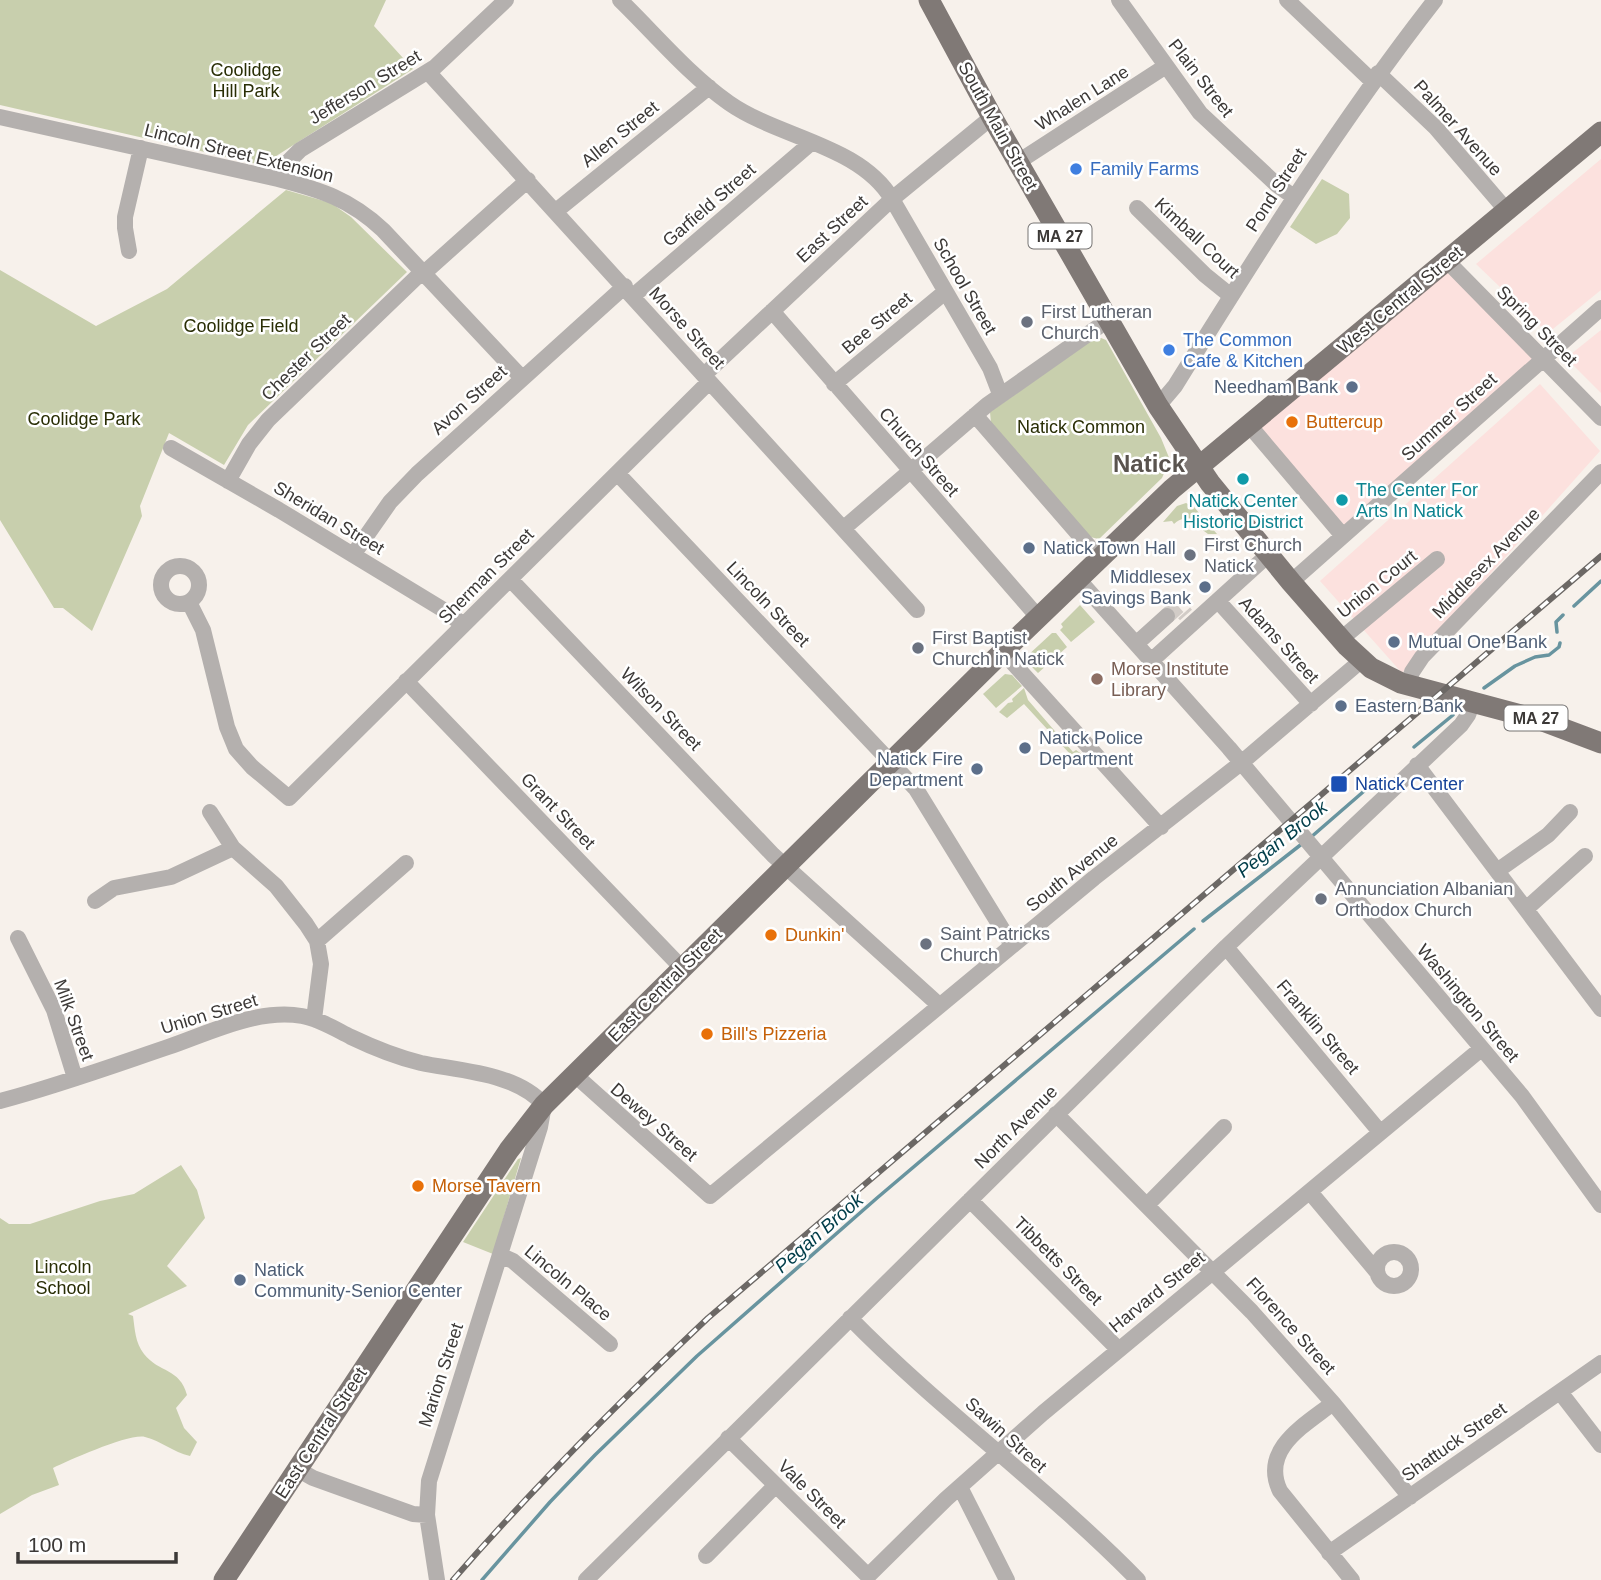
<svg xmlns="http://www.w3.org/2000/svg" width="1601" height="1580" viewBox="0 0 1601 1580" font-family="Arial,sans-serif">
	<rect width="100%" height="100%" fill="#f7f1eb"/>
	<path fill="#fce1de" d="M 1601,159 L 1601,290 L 1548,333 L 1476,264 Z
		M 1449,269 L 1536,358 L 1343,529 L 1259,427 Z
		M 1601,330 L 1601,393 L 1566,358 Z
		M 1540,384 L 1600,451 L 1402,673 L 1320,581 Z"/>
	<path fill="#c8cfad" d="M 0,0 L 386,0 L 374,26 L 413,69 L 262,165 L 0,105 Z
		M 1322,179 L 1349,194 L 1350,218 L 1337,234 L 1316,244 L 1290,227 Z
		M 286,190 L 331,203 L 351,217 L 407,272 L 248,425 L 224,465 L 169,433 L 140,506 L 142,516 L 92,631 L 63,608 L 54,608 L 0,520 L 0,270 L 96,326 L 167,289 Z
		M 1101,338 L 1106,340 L 1161,438 L 1170,460 L 1162,478 L 1099,539 L 1090,537 L 991,423 L 990,412 L 1092,340 Z
		M 1186,503 L 1194,507 L 1217,534 L 1208,534 C 1197,527 1187,511 1174,524 L 1172,521 L 1163,522 L 1177,506 Z
		M 1080,605 L 1095,622 L 1071,642 L 1060,630 L 1063,627 L 1061,624 Z
		M 1052,633 L 1056,633 L 1067,647 L 1038,673 L 1027,662 L 1026,657 Z
		M 1005,674 L 1012,675 L 1022,686 L 996,708 L 983,694 Z
		M 1024,688 L 1028,700 L 1073,752 L 1076,750 L 1083,755 L 1082,763 L 1076,766 L 1069,756 L 1070,754 L 1024,704 L 1007,718 L 999,712 L 1008,703 L 1013,702 L 1012,699 Z
		M 521,1158 L 493,1254 L 463,1242 L 518,1159 Z
		M 181,1165 L 197,1190 L 205,1218 L 167,1266 L 187,1286 L 128,1314 L 133,1316 C 135,1330 135,1342 144,1354 C 159,1373 180,1368 187,1395 L 176,1408 L 184,1428 L 197,1442 L 190,1456 C 173,1452 161,1441 145,1437 C 130,1433 70,1460 53,1468 L 59,1485 L 32,1495 L 0,1514 L 0,1218 L 9,1224 L 30,1224 L 100,1201 L 134,1194 Z"/>
	<g fill="none" stroke-linecap="round" stroke-linejoin="round">
		<path stroke="#68949f" stroke-width="3.5" d="M 1574,606 L 1601,581
			M 1557,632 L 1556,622 L 1563,615
			M 1484,688 L 1515,666 L 1535,657 L 1549,655 L 1559,647 L 1560,643
			M 1414,747 L 1453,715
			M 1310,838 L 1378,779
			M 1203,921 L 1303,843
			M 482,1580 L 550,1502 L 595,1455 L 697,1356 L 877,1198 L 1194,929"/>
		<path stroke="#d2ccc7" stroke-width="16" stroke-dasharray="16 8" stroke-linecap="butt" d="M 1167,616 L 1178,606 L 1186,615"/>
		<path stroke="#b4b0ae" stroke-width="16" d="M 620,0 C 655,34 688,74 729,103 C 779,138 860,145 892,199 L 990,368 L 1000,394
			M 1119,0 L 1200,113 L 1277,185 L 1294,197
			M 1287,0 L 1372,81
			M 428,72 L 917,610
			M 1378,73 L 1436,128 L 1507,211
			M 0,117 L 278,179 C 321,190 350,199 383,230 L 522,378
			M 1018,162 L 1166,66
			M 278,179 L 286,164 L 300,150 L 435,67 L 506,0
			M 1137,208 L 1205,275 L 1231,296
			M 556,211 L 709,87
			M 129,251 L 125,228 L 125,217 L 141,148
			M 1447,261 L 1601,418
			M 424,273 L 528,180
			M 633,296 L 811,143
			M 772,311 L 1038,617
			M 704,375 L 892,199 L 992,117
			M 834,384 L 945,292
			M 1158,406 L 1175,386 C 1257,254 1339,123 1435,0
			M 975,415 L 1100,559
			M 1249,425 L 1343,536
			M 171,448 L 279,510 L 447,612 L 463,625
			M 617,473 L 916,789 L 1012,945
			M 228,481 L 249,444 L 268,420 L 423,271
			M 844,528 L 987,405 L 1108,320
			M 353,555 L 390,502 L 417,474 L 625,286
			M161 585a19 19 0 1 1 38 0a19 19 0 1 1-38 0Z
			M 510,579 L 773,855 L 939,1005
			M 1078,579 L 1229,748 L 1522,1096 L 1601,1205
			M 1291,582 L 1601,308
			M 1218,601 L 1311,704
			M 189,602 L 203,630 L 227,727 L 236,749 L 252,767 L 289,798 L 709,382
			M 1341,639 L 1437,559
			M 1136,644 L 1167,616
			M 1003,652 L 1161,827
			M 1151,661 L 1268,555
			M 406,681 L 682,968
			M 1408,685 L 1412,672 L 1422,657 L 1601,472
			M 1417,765 L 1601,1009
			M 210,812 L 233,848 L 276,886 L 306,924 L 317,941 L 321,964 L 314,1019
			M 1497,871 L 1548,835 L 1570,812
			M 95,901 L 114,888 L 171,877 L 233,848
			M 1526,909 L 1585,856
			M 18,938 L 54,1010 L 75,1078
			M 317,941 L 406,863
			M 1226,947 L 1380,1132
			M 575,1075 L 710,1196 L 1094,878 L 1241,763 L 1362,660
			M 0,1101 C 57,1086 112,1066 168,1047 C 209,1033 258,1008 302,1016 C 319,1019 335,1029 351,1037 C 374,1048 396,1057 421,1063 C 460,1071 517,1073 544,1105 L 540,1127 L 429,1481 L 427,1515 L 437,1580
			M 1056,1114 L 1252,1312 L 1333,1403 L 1410,1497
			M 1310,1192 L 1377,1272
			M 970,1200 L 1118,1349
			M 1147,1205 L 1224,1127
			M1377 1269a17 17 0 1 1 34 0a17 17 0 1 1-34 0Z
			M 500,1255 L 513,1261 L 610,1344
			M 850,1318 C 941,1411 1047,1487 1138,1580
			M 1560,1392 L 1601,1445
			M 1333,1403 C 1305,1425 1260,1449 1280,1491 L 1352,1580
			M 728,1438 L 868,1576 L 946,1499 L 1043,1413 L 1481,1049
			M 297,1469 L 313,1478 L 413,1514 L 427,1515
			M 960,1487 L 1007,1580
			M 1329,1553 L 1601,1363
			M 706,1556 L 776,1485
			M 586,1580 L 1226,947 L 1461,725 L 1468,715 L 1473,702"/>
		<path stroke="#807976" stroke-width="21" d="M 929,0 L 992,117 L 1158,406 L 1210,483 L 1291,582 L 1347,646 L 1371,668 L 1401,683 L 1540,720 L 1601,743
			M 224,1580 L 509,1150 L 544,1105 L 989,665 L 1172,489 L 1601,132"/>
		<defs>
			<path id="rail" d="M 453,1580 C 533,1488 619,1402 708,1318 L 1601,556"/>
		</defs>
		<use href="#rail" stroke="#6c6865" stroke-width="6"/>
		<use href="#rail" stroke="#fff" stroke-width="3.5" stroke-dasharray="10" stroke-linecap="butt"/>
	</g>
	<g fill="#3f7fe0" stroke="#fff" stroke-width="2.5">
		<circle cx="1076" cy="169" r="7"/>
		<circle cx="1169" cy="350" r="7"/>
	</g>
	<g fill="#6b7280" stroke="#fff" stroke-width="2.5">
		<circle cx="1027" cy="322" r="7"/>
		<circle cx="1190" cy="555" r="7"/>
		<circle cx="918" cy="648" r="7"/>
		<circle cx="1321" cy="899" r="7"/>
		<circle cx="926" cy="944" r="7"/>
	</g>
	<g fill="#5c6f8a" stroke="#fff" stroke-width="2.5">
		<circle cx="1352" cy="387" r="7"/>
		<circle cx="1029" cy="548" r="7"/>
		<circle cx="1205" cy="587" r="7"/>
		<circle cx="1394" cy="642" r="7"/>
		<circle cx="1341" cy="706" r="7"/>
		<circle cx="1025" cy="748" r="7"/>
		<circle cx="977" cy="769" r="7"/>
		<circle cx="240" cy="1280" r="7"/>
	</g>
	<g fill="#e8710a" stroke="#fff" stroke-width="2.5">
		<circle cx="1292" cy="422" r="7"/>
		<circle cx="771" cy="935" r="7"/>
		<circle cx="707" cy="1034" r="7"/>
		<circle cx="418" cy="1186" r="7"/>
	</g>
	<g fill="#0f9aa8" stroke="#fff" stroke-width="2.5">
		<circle cx="1243" cy="479" r="7"/>
		<circle cx="1342" cy="500" r="7"/>
	</g>
	<circle fill="#8d6e63" stroke="#fff" stroke-width="2.5" cx="1097" cy="679" r="7"/>
	<rect fill="#1a4fb4" stroke="#fff" stroke-width="2.5" x="1330" y="775" width="18" height="18" rx="3.5"/>
	<g text-anchor="middle" dominant-baseline="central" stroke-width="5" stroke-linejoin="round" paint-order="stroke">
		<g fill="#fff" stroke="#767473" stroke-width="2">
			<rect x="1028.5" y="223.5" width="63" height="25" rx="5"/>
			<rect x="1504.5" y="705.5" width="63" height="25" rx="5"/>
		</g>
		<g font-size="16" font-weight="bold" fill="#3c3937">
			<text x="1060" y="236">MA 27</text>
			<text x="1536" y="718">MA 27</text>
		</g>
		<g font-size="18" fill="#292e05" stroke="#fff">
			<text x="246" y="70">Coolidge<tspan x="246" dy="21">Hill Park</tspan></text>
			<text x="241" y="326">Coolidge Field</text>
			<text x="84" y="419">Coolidge Park</text>
			<text x="1081" y="427">Natick Common</text>
			<text x="63" y="1267">Lincoln<tspan x="63" dy="21">School</tspan></text>
		</g>
		<g font-size="18" fill="#3c3937" stroke="#fff">
			<text transform="translate(1201 78) rotate(52)">Plain Street</text>
			<text transform="translate(365 87) rotate(-31)">Jefferson Street</text>
			<text transform="translate(1082 98) rotate(-32)">Whalen Lane</text>
			<text transform="translate(998 126) rotate(61)">South Main Street</text>
			<text transform="translate(1458 128) rotate(48)">Palmer Avenue</text>
			<text transform="translate(620 134) rotate(-39)">Allen Street</text>
			<text transform="translate(239 153) rotate(14)">Lincoln Street Extension</text>
			<text transform="translate(1276 190) rotate(-57)">Pond Street</text>
			<text transform="translate(709 205) rotate(-41)">Garfield Street</text>
			<text transform="translate(832 229) rotate(-43)">East Street</text>
			<text transform="translate(1197 238) rotate(43)">Kimball Court</text>
			<text transform="translate(965 286) rotate(60)">School Street</text>
			<text transform="translate(1400 300) rotate(-40)">West Central Street</text>
			<text transform="translate(877 323) rotate(-40)">Bee Street</text>
			<text transform="translate(1537 326) rotate(45)">Spring Street</text>
			<text transform="translate(687 328) rotate(48)">Morse Street</text>
			<text transform="translate(306 357) rotate(-44)">Chester Street</text>
			<text transform="translate(469 400) rotate(-42)">Avon Street</text>
			<text transform="translate(1449 417) rotate(-42)">Summer Street</text>
			<text transform="translate(919 452) rotate(49)">Church Street</text>
			<text transform="translate(329 518) rotate(31)">Sheridan Street</text>
			<text transform="translate(1486 563) rotate(-46)">Middlesex Avenue</text>
			<text transform="translate(486 576) rotate(-45)">Sherman Street</text>
			<text transform="translate(1377 584) rotate(-39)">Union Court</text>
			<text transform="translate(768 604) rotate(46)">Lincoln Street</text>
			<text transform="translate(1279 640) rotate(48)">Adams Street</text>
			<text transform="translate(661 709) rotate(46)">Wilson Street</text>
			<text transform="translate(558 811) rotate(46)">Grant Street</text>
			<text transform="translate(1072 873) rotate(-39)">South Avenue</text>
			<text transform="translate(665 985) rotate(-45)">East Central Street</text>
			<text transform="translate(1468 1003) rotate(50)">Washington Street</text>
			<text transform="translate(209 1014) rotate(-17)">Union Street</text>
			<text transform="translate(74 1020) rotate(70)">Milk Street</text>
			<text transform="translate(1318 1027) rotate(50)">Franklin Street</text>
			<text transform="translate(654 1122) rotate(41)">Dewey Street</text>
			<text transform="translate(1016 1127) rotate(-45)">North Avenue</text>
			<text transform="translate(1058 1261) rotate(45)">Tibbetts Street</text>
			<text transform="translate(568 1283) rotate(40)">Lincoln Place</text>
			<text transform="translate(1157 1292) rotate(-39)">Harvard Street</text>
			<text transform="translate(1291 1326) rotate(48)">Florence Street</text>
			<text transform="translate(441 1375) rotate(-72)">Marion Street</text>
			<text transform="translate(321 1433) rotate(-57)">East Central Street</text>
			<text transform="translate(1006 1435) rotate(42)">Sawin Street</text>
			<text transform="translate(1454 1442) rotate(-35)">Shattuck Street</text>
			<text transform="translate(812 1494) rotate(45)">Vale Street</text>
		</g>
		<g font-size="18" fill="#366cbe" stroke="#fff" text-anchor="start">
			<text x="1090" y="169">Family Farms</text>
			<text x="1183" y="340">The Common<tspan x="1183" dy="21">Cafe &amp; Kitchen</tspan></text>
		</g>
		<g font-size="18" fill="#5b616d" stroke="#fff" text-anchor="start">
			<text x="1041" y="312">First Lutheran<tspan x="1041" dy="21">Church</tspan></text>
			<text x="1204" y="545">First Church<tspan x="1204" dy="21">Natick</tspan></text>
			<text x="932" y="638">First Baptist<tspan x="932" dy="21">Church in Natick</tspan></text>
			<text x="1335" y="889">Annunciation Albanian<tspan x="1335" dy="21">Orthodox Church</tspan></text>
			<text x="940" y="934">Saint Patricks<tspan x="940" dy="21">Church</tspan></text>
		</g>
		<g font-size="18" fill="#4e5e75" stroke="#fff" text-anchor="start">
			<text x="1338" y="387" text-anchor="end">Needham Bank</text>
			<text x="1043" y="548">Natick Town Hall</text>
			<text x="1191" y="577" text-anchor="end">Middlesex<tspan x="1191" dy="21">Savings Bank</tspan></text>
			<text x="1408" y="642">Mutual One Bank</text>
			<text x="1355" y="706">Eastern Bank</text>
			<text x="1039" y="738">Natick Police<tspan x="1039" dy="21">Department</tspan></text>
			<text x="963" y="759" text-anchor="end">Natick Fire<tspan x="963" dy="21">Department</tspan></text>
			<text x="254" y="1270">Natick<tspan x="254" dy="21">Community-Senior Center</tspan></text>
		</g>
		<g font-size="18" fill="#c56008" stroke="#fff" text-anchor="start">
			<text x="1306" y="422">Buttercup</text>
			<text x="785" y="935">Dunkin'</text>
			<text x="721" y="1034">Bill's Pizzeria</text>
			<text x="432" y="1186">Morse Tavern</text>
		</g>
		<g font-size="18" fill="#0d838f" stroke="#fff" text-anchor="start">
			<text x="1356" y="490">The Center For<tspan x="1356" dy="21">Arts In Natick</tspan></text>
			<text x="1243" y="501" text-anchor="middle">Natick Center<tspan x="1243" dy="21">Historic District</tspan></text>
		</g>
		<g font-size="18" fill="#785e54" stroke="#fff" text-anchor="start">
			<text x="1111" y="669">Morse Institute<tspan x="1111" dy="21">Library</tspan></text>
		</g>
		<g font-size="18" fill="#164399" stroke="#fff" text-anchor="start">
			<text x="1355" y="784">Natick Center</text>
		</g>
		<g font-size="19" font-style="italic" fill="#003d49" stroke="#fff">
			<text transform="translate(1282 839) rotate(-39)">Pegan Brook</text>
			<text transform="translate(819 1233) rotate(-41)">Pegan Brook</text>
		</g>
		<g font-size="24" font-weight="bold" fill="#59534e" stroke="#fff">
			<text x="1149" y="463">Natick</text>
		</g>
	</g>
	<path d="M18 1552v10h158v-10" fill="none" stroke="#3c3937" stroke-width="3.5"/>
	<text x="28" y="1552" font-size="21" fill="#3c3937" stroke="#ffffff" stroke-width="5" paint-order="stroke">100 m</text>
</svg>
